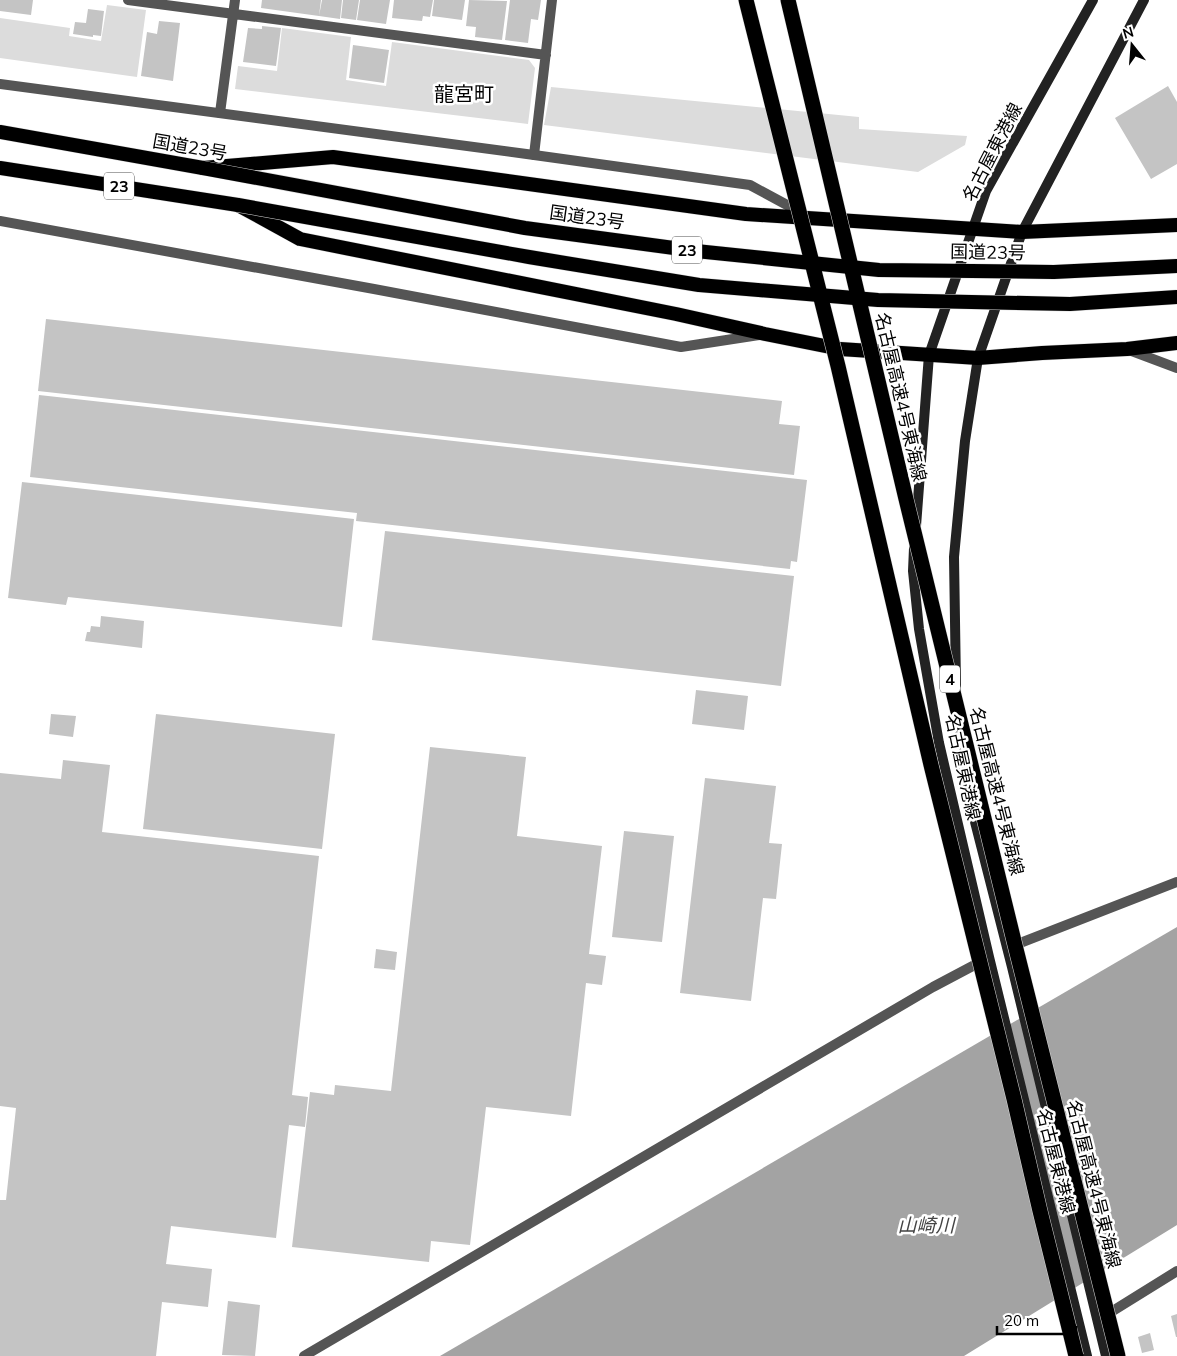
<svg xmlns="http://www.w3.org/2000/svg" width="1177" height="1356" viewBox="0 0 1177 1356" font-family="Mulish,'Noto Sans JP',sans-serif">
	<rect width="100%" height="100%" fill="#fff"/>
	<path fill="#dcdcdc" d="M 107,5 L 146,10 L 137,77 L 0,58 L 0,18 L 70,28 L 69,36 L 101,41 Z
		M 282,28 L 351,37 L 346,80 L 386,86 L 392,42 L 529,60 L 535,68 L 528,124 L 235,89 L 238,66 L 277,71 Z
		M 551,87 L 859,117 L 859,129 L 967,136 L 965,145 L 918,172 L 544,125 Z"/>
	<path fill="#a3a3a3" d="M 1177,927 L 1177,1225 L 964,1356 L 440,1356 Z"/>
	<path fill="#c4c4c4" d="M 0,0 L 33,0 L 31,15 L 0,11 Z
		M 262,0 L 321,0 L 319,16 L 261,8 Z
		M 322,0 L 342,0 L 340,19 L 319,16 Z
		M 343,0 L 359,0 L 356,20 L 341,18 Z
		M 360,0 L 390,0 L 386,24 L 357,20 Z
		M 394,0 L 433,0 L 430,17 L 423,16 L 422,21 L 392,18 Z
		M 434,0 L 465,0 L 462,20 L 432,16 Z
		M 469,0 L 507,1 L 502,40 L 475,37 L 476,27 L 466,26 Z
		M 510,0 L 541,0 L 538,20 L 531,19 L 528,43 L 505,40 Z
		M 88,9 L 104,11 L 101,36 L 93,35 L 93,37 L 73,34 L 75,22 L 86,23 Z
		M 159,21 L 180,23 L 173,81 L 141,76 L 147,32 L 157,34 Z
		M 262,26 L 281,28 L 276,66 L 243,62 L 248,28 L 262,29 Z
		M 353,45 L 389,50 L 384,83 L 349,78 Z
		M 1168,86 L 1177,102 L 1177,164 L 1151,179 L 1115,118 Z
		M 46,319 L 782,401 L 779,424 L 800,426 L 794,475 L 38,391 Z
		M 39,395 L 807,480 L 797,562 L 791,561 L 790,569 L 356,521 L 357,513 L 30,477 Z
		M 22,482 L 354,519 L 342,627 L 68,597 L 66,605 L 8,598 Z
		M 385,531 L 794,576 L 781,686 L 372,640 Z
		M 101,616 L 144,621 L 142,648 L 85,641 L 87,632 L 90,632 L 91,626 L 100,627 Z
		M 696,690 L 748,696 L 744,730 L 692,724 Z
		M 51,714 L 76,716 L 73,737 L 49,734 Z
		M 156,714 L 335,734 L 322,849 L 143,829 Z
		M 430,747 L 526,757 L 517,836 L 602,846 L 589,954 L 606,956 L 602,985 L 586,983 L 571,1116 L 486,1107 L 470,1245 L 431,1241 L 429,1262 L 292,1247 L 310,1092 L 334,1095 L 335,1085 L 391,1091 Z
		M 63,760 L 110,765 L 102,832 L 319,856 L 292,1095 L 308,1097 L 305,1127 L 289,1125 L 276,1238 L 171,1226 L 166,1264 L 212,1269 L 208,1307 L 162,1302 L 156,1356 L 0,1356 L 0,1200 L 6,1200 L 16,1108 L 0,1106 L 0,773 L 61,779 Z
		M 705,778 L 776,786 L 769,843 L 782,844 L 776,899 L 763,898 L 751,1001 L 680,993 Z
		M 624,831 L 674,836 L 662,942 L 612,937 Z
		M 376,949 L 397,952 L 395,970 L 374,968 Z
		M 228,1301 L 260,1305 L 255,1356 L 222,1355 Z
		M 1177,1314 L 1177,1337 L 1176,1337 L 1171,1316 Z
		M 1150,1333 L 1154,1350 L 1142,1353 L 1138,1337 Z"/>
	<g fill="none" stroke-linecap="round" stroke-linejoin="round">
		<defs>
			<path id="trunk" d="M 0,132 L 203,168 L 333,157 L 746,214 L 1022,232 L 1177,225
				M 0,168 L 238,205 L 300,239 L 676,314 L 765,334 L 840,349 L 978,358 L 1042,353 L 1127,349 L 1177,343"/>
		</defs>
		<use href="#trunk" stroke="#dbdbdb" stroke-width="15"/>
		<path stroke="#555" stroke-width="10" d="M 128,0 L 546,55
			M 220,113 L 235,0
			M 534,155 L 552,0
			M 1129,350 L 1177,368
			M 1010,947 L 1177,882
			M 1103,1317 L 1177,1271
			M 304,1356 L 933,987 L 984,960"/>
		<path stroke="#555" stroke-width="10" d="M 0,84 L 534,155 L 750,185 L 800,212
			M 0,221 L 374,289 L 681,347 L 759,335"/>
		<path stroke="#222" stroke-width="10" d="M 916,526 L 929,355 L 986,191 L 1093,0
			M 914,548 L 913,571 L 919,629 L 939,743 L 989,957 L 1087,1356
			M 956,685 L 954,557 L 965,441 L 978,358 L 1022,232 L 1144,0
			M 962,757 L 973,814 L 1012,967 L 1106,1356"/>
		<use href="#trunk" stroke="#000" stroke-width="14"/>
		<defs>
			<path id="trunk-bridge" d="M 203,168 L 525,228 L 696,251 L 879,270 L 1054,272 L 1177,266
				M 238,205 L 529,257 L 699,285 L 878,300 L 1070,304 L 1177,297"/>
			<path id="motorway-bridge" d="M 746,0 L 838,366 L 931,765 L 1014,1099 L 1040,1211 L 1076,1356
				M 788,0 L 906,499 L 1014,941 L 1118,1356"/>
		</defs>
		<use href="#trunk-bridge" stroke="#dbdbdb" stroke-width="15" stroke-linecap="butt"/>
		<use href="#motorway-bridge" stroke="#dbdbdb" stroke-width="16" stroke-linecap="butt"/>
		<use href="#trunk-bridge" stroke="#000" stroke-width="14"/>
		<use href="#motorway-bridge" stroke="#000" stroke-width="15"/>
	</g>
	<g text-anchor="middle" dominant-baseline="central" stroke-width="5" stroke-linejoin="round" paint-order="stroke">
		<g fill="#fff" stroke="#4c4c4c" stroke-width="1">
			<rect x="104" y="172.5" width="30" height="27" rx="4"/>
			<rect x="672" y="236.5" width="30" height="27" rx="4"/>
			<rect x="940" y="665.5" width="20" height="27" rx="4"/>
		</g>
		<g font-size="16" font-weight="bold" fill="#000">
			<text x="119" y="186">23</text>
			<text x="687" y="250">23</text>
			<text x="950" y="679">4</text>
		</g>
		<g font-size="18" fill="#000" stroke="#fff">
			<text transform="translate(190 147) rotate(10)">国道23号</text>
			<text transform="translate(992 152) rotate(-63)">名古屋東港線</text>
			<text transform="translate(587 217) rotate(8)">国道23号</text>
			<text transform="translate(988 252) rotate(1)">国道23号</text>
			<text transform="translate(901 397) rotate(77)">名古屋高速4号東海線</text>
			<text transform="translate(963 767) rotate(78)">名古屋東港線</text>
			<text transform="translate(997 791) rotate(76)">名古屋高速4号東海線</text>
			<text transform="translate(1056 1161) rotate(76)">名古屋東港線</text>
			<text transform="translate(1094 1184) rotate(76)">名古屋高速4号東海線</text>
		</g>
		<g font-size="19" font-style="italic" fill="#444" stroke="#fff">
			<text x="926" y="1225">山崎川</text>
		</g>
		<g font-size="20" fill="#000" stroke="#fff">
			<text x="464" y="93">龍宮町</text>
		</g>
	</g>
	<g transform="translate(1132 45) rotate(343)" stroke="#ffffff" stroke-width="4" paint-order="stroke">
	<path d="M0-4L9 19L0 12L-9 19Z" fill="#000000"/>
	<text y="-8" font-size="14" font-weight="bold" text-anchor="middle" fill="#000000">N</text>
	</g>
	<path d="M997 1326v8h79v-8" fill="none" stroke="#000000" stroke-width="2.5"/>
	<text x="1004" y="1326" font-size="15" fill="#000000" stroke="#ffffff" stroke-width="4" paint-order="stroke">20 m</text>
</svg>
